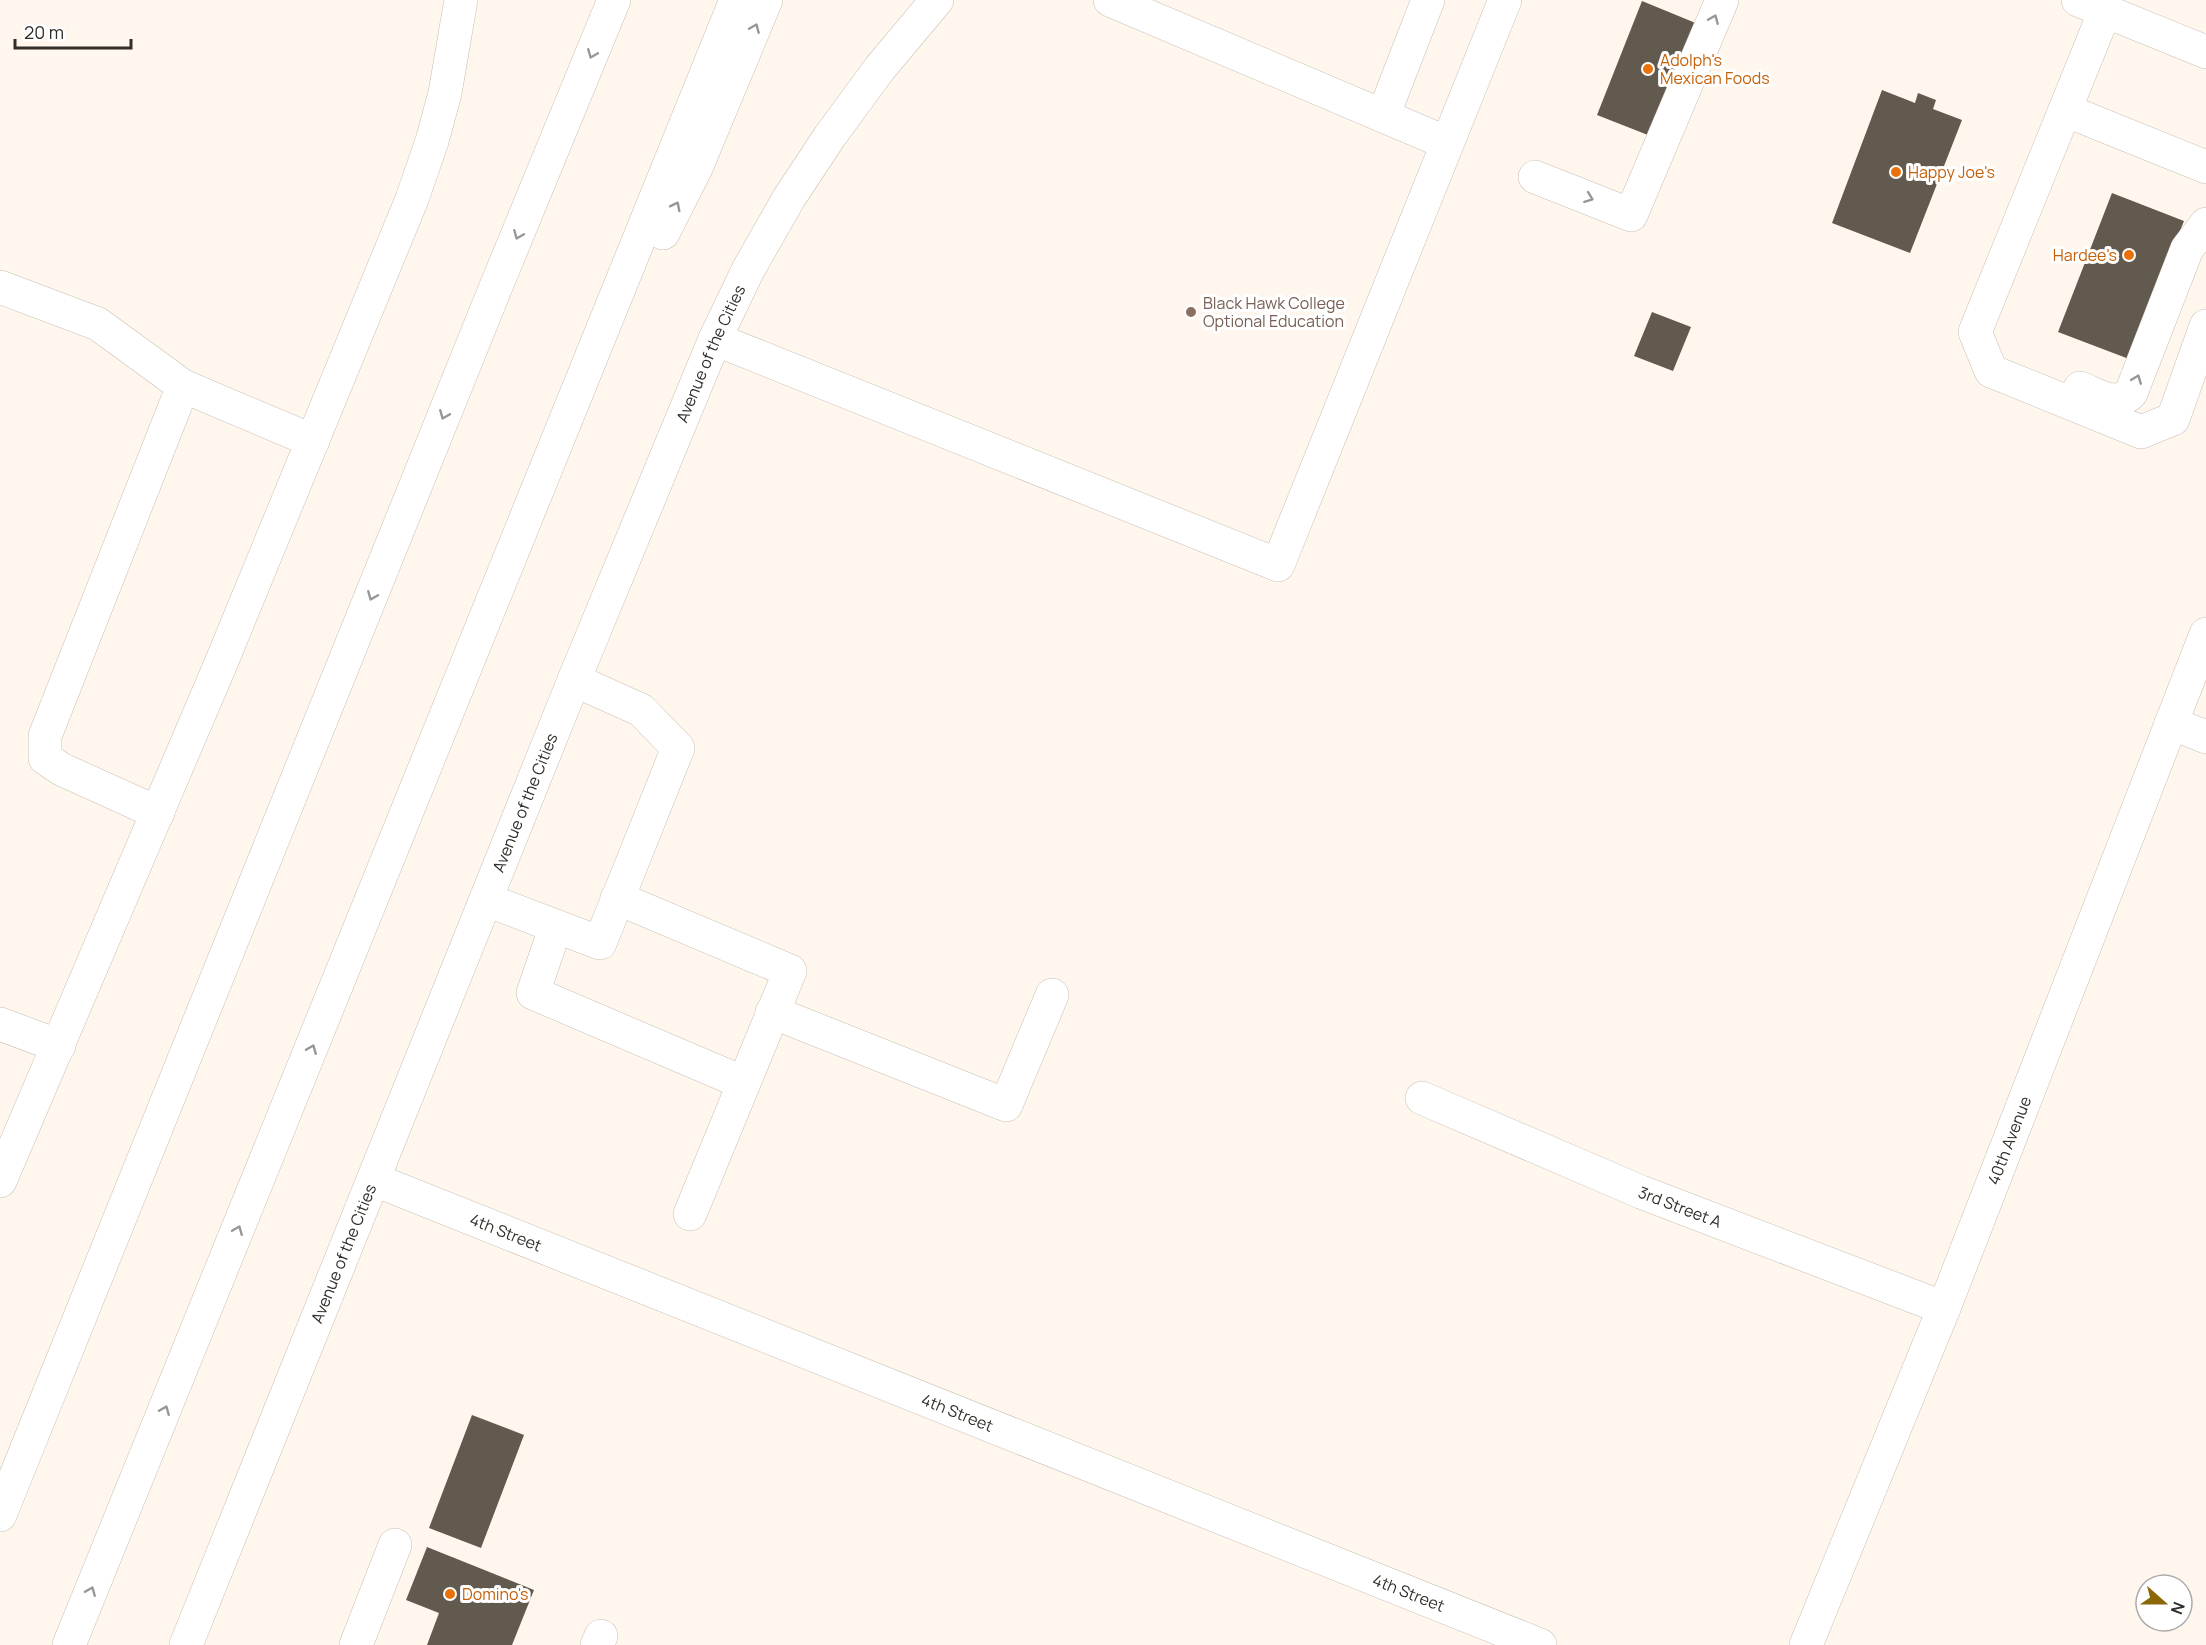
<svg xmlns="http://www.w3.org/2000/svg" width="2206" height="1645" viewBox="0 0 2206 1645" font-family="Manrope,sans-serif">
	<rect width="100%" height="100%" fill="#fff7ed"/>
	<path fill="#62594f" d="M 1642,1 L 1698,24 L 1653,137 L 1597,115 Z
		M 1882,90 L 1915,103 L 1918,93 L 1936,100 L 1933,109 L 1962,120 L 1910,253 L 1832,223 Z
		M 2112,193 L 2184,221 L 2129,359 L 2058,332 Z
		M 1652,312 L 1691,327 L 1673,371 L 1634,356 Z
		M 472,1415 L 524,1435 L 481,1548 L 429,1528 Z
		M 427,1547 L 534,1590 L 512,1645 L 427,1645 L 439,1613 L 406,1600 Z"/>
	<g fill="none" stroke-linecap="round" stroke-linejoin="round">
		<defs>
			<g id="minor">
				<path d="M 1110,0 L 1447,143"/>
				<path d="M 2078,0 L 2206,52"/>
				<path d="M 2105,11 L 1975,332 L 1991,371 L 2141,432 L 2173,419 L 2206,326"/>
				<path d="M 2065,110 L 2206,167"/>
				<path d="M 1383,116 L 1428,0"/>
				<path d="M 1535,177 L 1631,215 L 1722,0"/>
				<path d="M 0,287 L 98,324 L 183,386"/>
				<path d="M 715,339 L 1278,565 L 1505,0"/>
				<path d="M 2080,388 C 2098,395 2115,408 2131,393 L 2187,249 L 2206,224"/>
				<path d="M 2171,723 L 2206,737"/>
				<path d="M 158,813 L 61,769 L 45,758 L 45,736 L 183,386 L 313,441"/>
				<path d="M 487,900 L 600,943 L 678,748 L 641,710 L 574,680"/>
				<path d="M 556,926 L 533,993 L 744,1083 L 790,971 L 617,898"/>
				<path d="M 772,1012 L 1006,1105 L 1052,995"/>
				<path d="M 0,1024 L 59,1046"/>
				<path id="s1" d="M 1422,1098 L 1641,1192 L 1944,1308"/>
				<path id="s2" d="M 375,1180 L 1540,1645"/>
				<path d="M 0,1181 L 219,668 L 412,199 L 432,141 L 445,93 L 461,0"/>
				<path d="M 690,1214 L 744,1083"/>
				<path id="s3" d="M 186,1645 L 574,680 L 715,339 L 748,270 L 789,198 L 830,136 L 880,68 L 937,0"/>
				<path d="M 356,1645 L 395,1545"/>
				<path d="M 597,1645 L 601,1636"/>
				<path id="s4" d="M 1806,1645 L 1944,1308 L 2206,634"/>
			</g>
			<path id="major" d="M 663,233 L 696,168 L 766,0
				M 0,1515 L 495,289 L 614,0
				M 69,1645 L 736,0"/>
		</defs>
		<use href="#minor" stroke="#c9bfb4" stroke-width="34"/>
		<use href="#major" stroke="#c9bfb4" stroke-width="34"/>
		<use href="#minor" stroke="#fff" stroke-width="33"/>
		<use href="#major" stroke="#fff" stroke-width="33"/>
	</g>
	<defs><path id="oneway-chevron" d="M-2-3.5L2.5 0L-2 3.5" fill="none" stroke-width="1.6" stroke-linecap="round" stroke-linejoin="round" transform="scale(1.5)"/></defs>
	<g stroke="#989794">
		<use href="#oneway-chevron" transform="translate(1714 19) rotate(-67)"/>
		<use href="#oneway-chevron" transform="translate(755 28) rotate(-67)"/>
		<use href="#oneway-chevron" transform="translate(592 54) rotate(112)"/>
		<use href="#oneway-chevron" transform="translate(1589 198) rotate(21)"/>
		<use href="#oneway-chevron" transform="translate(676 206) rotate(-63)"/>
		<use href="#oneway-chevron" transform="translate(518 235) rotate(113)"/>
		<use href="#oneway-chevron" transform="translate(2137 379) rotate(-69)"/>
		<use href="#oneway-chevron" transform="translate(444 415) rotate(112)"/>
		<use href="#oneway-chevron" transform="translate(372 596) rotate(112)"/>
		<use href="#oneway-chevron" transform="translate(312 1049) rotate(-68)"/>
		<use href="#oneway-chevron" transform="translate(238 1230) rotate(-68)"/>
		<use href="#oneway-chevron" transform="translate(165 1410) rotate(-68)"/>
		<use href="#oneway-chevron" transform="translate(91 1591) rotate(-68)"/>
	</g>
	<g fill="#e8710a" stroke="#fff" stroke-width="2">
		<circle cx="1648" cy="69" r="6"/>
		<circle cx="1896" cy="172" r="6"/>
		<circle cx="2129" cy="255" r="6"/>
		<circle cx="450" cy="1594" r="6"/>
	</g>
	<circle fill="#8d6e63" stroke="#fff" stroke-width="2" cx="1191" cy="312" r="6"/>
	<g text-anchor="middle" dominant-baseline="central" stroke-width="6" stroke-linejoin="round" paint-order="stroke">
		<g font-size="16" fill="#c56008" stroke="#fff" text-anchor="start">
			<text x="1660" y="60">Adolph's<tspan x="1660" dy="18">Mexican Foods</tspan></text>
			<text x="1908" y="172">Happy Joe's</text>
			<text x="2117" y="255" text-anchor="end">Hardee's</text>
			<text x="462" y="1594">Domino's</text>
		</g>
		<g font-size="16" fill="#785e54" stroke="#fff" text-anchor="start">
			<text x="1203" y="303">Black Hawk College<tspan x="1203" dy="18">Optional Education</tspan></text>
		</g>
		<g font-size="16" fill="#322f2a" stroke="#fff">
			<text stroke="none"><textPath href="#s3" startOffset="1394">Avenue of the Cities</textPath></text>
			<text stroke="none"><textPath href="#s3" startOffset="908">Avenue of the Cities</textPath></text>
			<text stroke="none"><textPath href="#s4" startOffset="544">40th Avenue</textPath></text>
			<text stroke="none"><textPath href="#s1" startOffset="280">3rd Street A</textPath></text>
			<text stroke="none"><textPath href="#s2" startOffset="141">4th Street</textPath></text>
			<text stroke="none"><textPath href="#s3" startOffset="422">Avenue of the Cities</textPath></text>
			<text stroke="none"><textPath href="#s2" startOffset="627">4th Street</textPath></text>
			<text stroke="none"><textPath href="#s2" startOffset="1113">4th Street</textPath></text>
		</g>
	</g>
	<g transform="translate(2164 1603) rotate(111)"><circle r="28" fill="#ffffff" stroke="#adacaa" stroke-width="1.5"/>
	<path d="M0-4.5L10 22L0 15L-10 22Z" fill="#8b6707"/>
	<text y="-9" font-size="16" font-weight="bold" text-anchor="middle" fill="#322f2a">N</text>
	</g>
	<path d="M15 39v9h116v-9" fill="none" stroke="#322f2a" stroke-width="3"/>
	<text x="24" y="39" font-size="18" fill="#322f2a" stroke="#ffffff" stroke-width="4.5" paint-order="stroke">20 m</text>
</svg>
